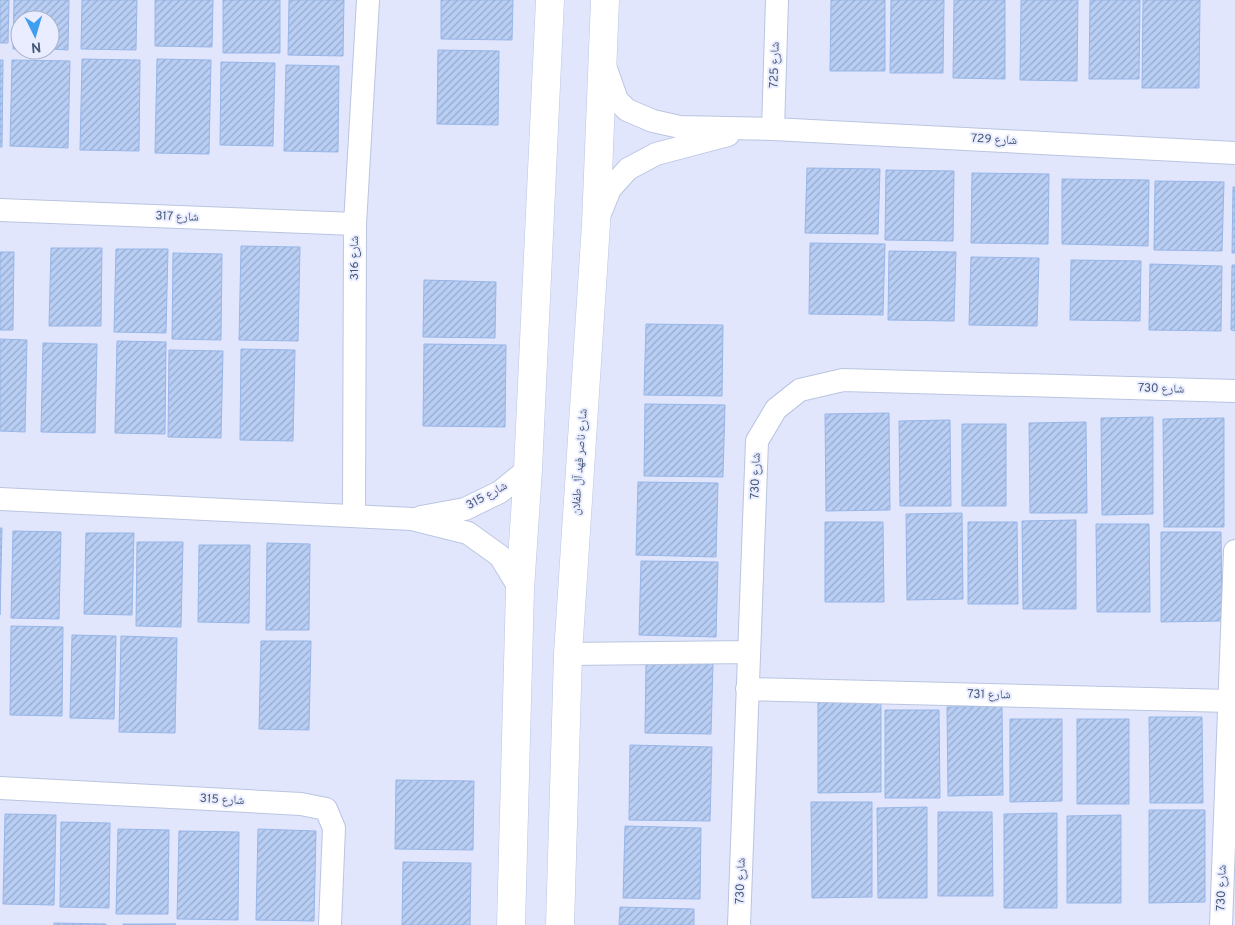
<svg xmlns="http://www.w3.org/2000/svg" width="1235" height="925" viewBox="0 0 1235 925" font-family="Overpass,'Noto Naskh Arabic',sans-serif">
	<defs>
		<pattern id="building-hatch" width="6" height="6" patternUnits="userSpaceOnUse" patternTransform="scale(1.25)"><rect width="6" height="6" fill="#b8cef4"/><path d="M-1 1l2-2M0 6l6-6M5 7l2-2" fill="none" stroke="#97aaca"/></pattern>
	</defs>
	<rect width="100%" height="100%" fill="#e2e6fd"/>
	<path fill="url(#building-hatch)" stroke="#98b6e8" d="M 0,0 L 9,0 L 8,43 L 0,43 Z
		M 14,0 L 69,0 L 68,50 L 50,49 L 50,20 L 20,20 L 20,49 L 13,49 Z
		M 82,0 L 137,0 L 136,50 L 81,49 Z
		M 155,0 L 213,0 L 212,47 L 155,46 Z
		M 223,0 L 280,0 L 280,53 L 223,53 Z
		M 289,0 L 344,0 L 343,56 L 288,55 Z
		M 441,0 L 513,0 L 512,40 L 441,39 Z
		M 831,0 L 885,0 L 885,71 L 830,71 Z
		M 891,0 L 944,0 L 943,73 L 890,73 Z
		M 954,0 L 1005,0 L 1005,79 L 953,78 Z
		M 1021,0 L 1078,0 L 1077,81 L 1020,80 Z
		M 1090,0 L 1140,0 L 1139,79 L 1089,79 Z
		M 1143,0 L 1200,0 L 1199,88 L 1142,88 Z
		M 438,50 L 499,51 L 498,125 L 437,124 Z
		M 82,59 L 140,60 L 139,151 L 80,150 Z
		M 157,59 L 211,60 L 209,154 L 155,153 Z
		M 0,60 L 3,60 L 2,147 L 0,147 Z
		M 12,60 L 70,61 L 68,148 L 10,146 Z
		M 221,62 L 275,63 L 273,146 L 220,145 Z
		M 286,65 L 339,66 L 338,152 L 284,151 Z
		M 807,168 L 880,169 L 878,234 L 805,233 Z
		M 886,170 L 954,171 L 953,241 L 885,240 Z
		M 972,173 L 1049,174 L 1048,244 L 971,243 Z
		M 1062,179 L 1149,180 L 1148,246 L 1062,244 Z
		M 1155,181 L 1224,182 L 1222,251 L 1154,250 Z
		M 1233,187 L 1235,187 L 1235,253 L 1232,253 Z
		M 810,243 L 885,244 L 883,315 L 809,314 Z
		M 241,246 L 300,247 L 298,341 L 239,340 Z
		M 51,248 L 102,248 L 101,326 L 49,326 Z
		M 116,249 L 168,249 L 166,333 L 114,332 Z
		M 889,251 L 956,252 L 954,321 L 888,320 Z
		M 0,252 L 14,252 L 13,330 L 0,330 Z
		M 173,253 L 222,254 L 221,340 L 172,339 Z
		M 971,257 L 1039,258 L 1037,326 L 969,325 Z
		M 1071,260 L 1141,261 L 1140,321 L 1070,320 Z
		M 1150,264 L 1222,266 L 1221,331 L 1149,330 Z
		M 1232,265 L 1235,265 L 1235,331 L 1231,330 Z
		M 424,280 L 496,282 L 495,338 L 423,337 Z
		M 646,324 L 723,325 L 722,396 L 644,395 Z
		M 0,339 L 27,340 L 25,432 L 0,431 Z
		M 117,341 L 166,342 L 165,434 L 115,433 Z
		M 43,343 L 97,344 L 95,433 L 41,432 Z
		M 424,344 L 506,345 L 505,427 L 423,426 Z
		M 241,349 L 295,350 L 293,441 L 240,440 Z
		M 169,350 L 223,351 L 221,438 L 168,437 Z
		M 645,404 L 725,405 L 723,477 L 644,476 Z
		M 889,413 L 890,510 L 826,511 L 825,414 Z
		M 1153,417 L 1153,514 L 1102,515 L 1101,418 Z
		M 1224,418 L 1224,527 L 1164,527 L 1163,419 Z
		M 950,420 L 951,506 L 900,506 L 899,421 Z
		M 1086,422 L 1087,513 L 1030,513 L 1029,423 Z
		M 962,424 L 1006,424 L 1006,506 L 962,506 Z
		M 638,482 L 718,483 L 716,557 L 636,555 Z
		M 962,513 L 963,599 L 907,600 L 906,514 Z
		M 1076,520 L 1076,609 L 1023,609 L 1022,521 Z
		M 825,522 L 883,522 L 884,602 L 825,602 Z
		M 968,522 L 1017,522 L 1018,604 L 968,604 Z
		M 1096,524 L 1149,524 L 1150,612 L 1097,612 Z
		M 0,528 L 2,528 L 0,615 Z
		M 13,531 L 61,532 L 59,619 L 11,618 Z
		M 1161,532 L 1221,532 L 1222,621 L 1161,622 Z
		M 86,533 L 134,533 L 132,615 L 84,614 Z
		M 137,542 L 183,542 L 181,627 L 136,626 Z
		M 267,543 L 310,544 L 309,630 L 266,630 Z
		M 199,545 L 250,545 L 249,623 L 198,622 Z
		M 641,561 L 718,562 L 716,637 L 639,635 Z
		M 11,626 L 63,627 L 62,716 L 10,715 Z
		M 72,635 L 116,636 L 114,719 L 70,718 Z
		M 121,636 L 177,638 L 175,733 L 119,732 Z
		M 261,641 L 311,641 L 309,730 L 259,729 Z
		M 646,663 L 713,664 L 711,734 L 645,733 Z
		M 881,701 L 881,792 L 818,793 L 818,702 Z
		M 1002,706 L 1003,795 L 948,796 L 947,707 Z
		M 885,710 L 939,710 L 940,798 L 885,798 Z
		M 1149,717 L 1202,717 L 1203,803 L 1150,803 Z
		M 1010,719 L 1062,719 L 1062,801 L 1010,802 Z
		M 1077,719 L 1129,719 L 1129,804 L 1077,804 Z
		M 630,745 L 712,747 L 710,821 L 629,820 Z
		M 396,780 L 474,781 L 473,850 L 395,849 Z
		M 811,802 L 872,802 L 872,897 L 812,898 Z
		M 927,807 L 927,898 L 878,898 L 877,808 Z
		M 1149,810 L 1205,810 L 1205,902 L 1149,903 Z
		M 938,812 L 992,812 L 993,896 L 938,896 Z
		M 1057,813 L 1057,908 L 1004,908 L 1004,814 Z
		M 5,814 L 56,815 L 54,905 L 3,904 Z
		M 1121,815 L 1121,903 L 1067,903 L 1067,816 Z
		M 61,822 L 110,823 L 109,908 L 60,907 Z
		M 625,826 L 701,828 L 700,899 L 623,898 Z
		M 118,829 L 169,830 L 168,914 L 116,914 Z
		M 258,829 L 316,831 L 314,921 L 256,920 Z
		M 179,831 L 239,832 L 238,920 L 177,919 Z
		M 403,862 L 471,863 L 470,925 L 402,925 Z
		M 620,907 L 694,909 L 694,925 L 619,925 Z
		M 54,923 L 106,924 L 106,925 L 54,925 Z
		M 123,924 L 176,924 L 123,925 Z"/>
	<g fill="none" stroke-linecap="round" stroke-linejoin="round">
		<defs>
			<path id="minor" d="M 605,66 L 617,100 L 627,110 L 653,121 L 680,127 L 773,129 L 1235,153
				M 773,129 L 777,0
				M 0,210 L 355,224
				M 599,216 L 610,189 L 628,169 L 656,154 L 728,135
				M 0,499 L 412,519 L 468,533 L 500,556 L 520,589
				M 354,515 L 355,224 L 368,0
				M 421,517 L 465,509 L 500,492 L 528,469
				M 568,654 L 749,652
				M 747,689 L 1230,701
				M 0,788 L 301,804 L 326,809 L 334,828 L 330,925
				M 739,925 L 757,441 L 776,409 L 800,390 L 843,380 L 1235,391
				M 1221,925 L 1235,551"/>
			<path id="tertiary" d="M 511,925 L 520,589 L 528,469 L 550,0
				M 560,925 L 568,654 L 596,224 L 605,0"/>
		</defs>
		<use href="#minor" stroke="#bac5e0" stroke-width="24"/>
		<use href="#tertiary" stroke="#bac5e0" stroke-width="29"/>
		<use href="#minor" stroke="#fff" stroke-width="22"/>
		<use href="#tertiary" stroke="#fff" stroke-width="28"/>
	</g>
	<g text-anchor="middle" dominant-baseline="central" stroke-width="4" stroke-linejoin="round" paint-order="stroke">
		<g font-size="12" fill="#475a77" stroke="#eaedff">
			<text transform="translate(775 65) rotate(-88)">شارع 725</text>
			<text transform="translate(994 140) rotate(3)">شارع 729</text>
			<text transform="translate(177 217) rotate(2)">شارع 317</text>
			<text transform="translate(355 258) rotate(-90)">شارع 316</text>
			<text transform="translate(1161 389) rotate(2)">شارع 730</text>
			<text transform="translate(580 462) rotate(-86)">شارع ناصر فهد آل طفلان</text>
			<text transform="translate(756 476) rotate(-88)">شارع 730</text>
			<text transform="translate(487 496) rotate(-29)">شارع 315</text>
			<text transform="translate(989 695) rotate(1)">شارع 731</text>
			<text transform="translate(222 800) rotate(3)">شارع 315</text>
			<text transform="translate(741 881) rotate(-88)">شارع 730</text>
			<text transform="translate(1222 888) rotate(-88)">شارع 730</text>
		</g>
	</g>
	<g transform="translate(35 35) rotate(175)"><circle r="24" fill="#eaedff" stroke="#a9b2c9"/>
	<path d="M0-4L9 19L0 12L-9 19Z" fill="#409eee"/>
	<text y="-8" font-size="14" font-weight="bold" text-anchor="middle" fill="#475a77">N</text>
	</g>
</svg>
